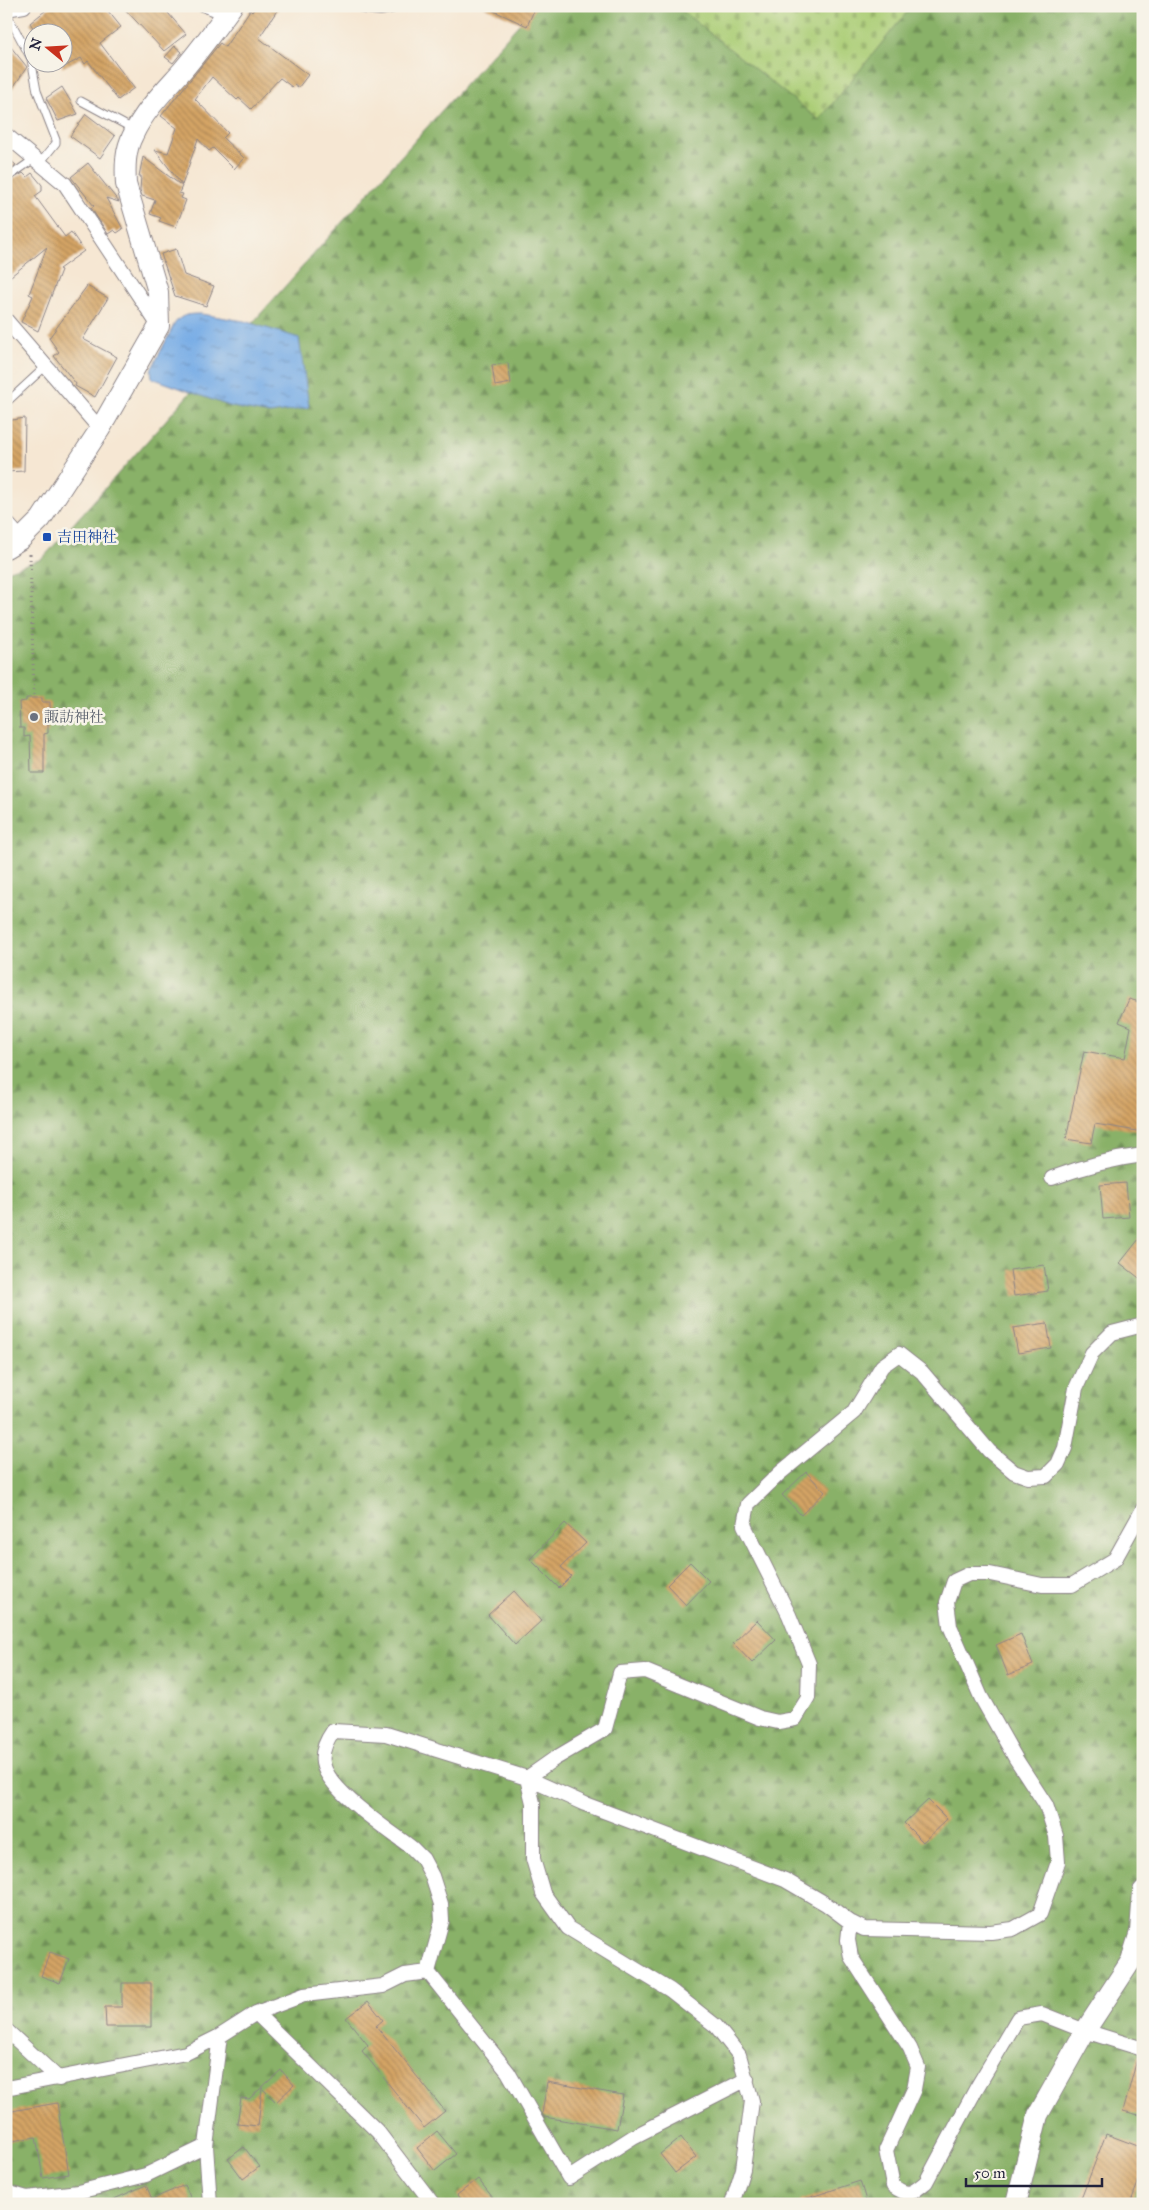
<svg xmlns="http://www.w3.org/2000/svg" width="1149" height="2210" viewBox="0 0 1149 2210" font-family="'IM FELL Great Primer','Noto Serif JP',serif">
	<defs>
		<pattern id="forest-firs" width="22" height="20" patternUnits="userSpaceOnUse" patternTransform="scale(1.25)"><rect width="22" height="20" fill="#89b168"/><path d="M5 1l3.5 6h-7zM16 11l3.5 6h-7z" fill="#709057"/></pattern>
		<pattern id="cemetery-stones" width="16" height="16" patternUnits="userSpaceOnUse" patternTransform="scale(1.25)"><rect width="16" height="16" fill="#acce77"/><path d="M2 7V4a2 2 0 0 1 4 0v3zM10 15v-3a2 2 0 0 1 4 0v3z" fill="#94b168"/></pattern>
		<pattern id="water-ripples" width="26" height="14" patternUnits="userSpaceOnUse" patternTransform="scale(1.25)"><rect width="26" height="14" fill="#79ade6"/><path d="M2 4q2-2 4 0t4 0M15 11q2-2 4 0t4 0" fill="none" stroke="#638cbc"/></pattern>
		<pattern id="building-back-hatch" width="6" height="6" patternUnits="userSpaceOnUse" patternTransform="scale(1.25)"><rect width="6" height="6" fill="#d4a465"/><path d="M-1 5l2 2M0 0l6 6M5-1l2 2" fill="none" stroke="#ac8554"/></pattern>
	</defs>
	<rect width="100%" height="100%" fill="#f7f3e8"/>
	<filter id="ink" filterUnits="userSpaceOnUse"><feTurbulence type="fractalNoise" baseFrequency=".02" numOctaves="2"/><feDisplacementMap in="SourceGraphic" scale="10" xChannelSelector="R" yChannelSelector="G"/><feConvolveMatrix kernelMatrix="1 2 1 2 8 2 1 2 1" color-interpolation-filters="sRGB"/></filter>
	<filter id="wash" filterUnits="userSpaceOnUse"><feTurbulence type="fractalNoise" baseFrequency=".0096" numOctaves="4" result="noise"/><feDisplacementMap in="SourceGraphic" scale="20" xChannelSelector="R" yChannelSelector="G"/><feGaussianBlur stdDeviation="1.12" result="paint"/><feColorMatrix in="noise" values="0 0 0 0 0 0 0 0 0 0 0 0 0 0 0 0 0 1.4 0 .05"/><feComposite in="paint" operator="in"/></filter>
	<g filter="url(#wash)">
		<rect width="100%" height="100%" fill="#f6e7d3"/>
		<path fill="url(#forest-firs)" stroke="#566a52" d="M 535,6 L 1143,6 L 1143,2204 L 6,2204 L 6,571 L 42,559 Z"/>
		<path fill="url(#cemetery-stones)" stroke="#677859" d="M 676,6 L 912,6 L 819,120 Z"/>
		<path fill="url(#water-ripples)" stroke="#4e6890" d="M 201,314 L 244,321 L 299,338 L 309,406 L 307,408 L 270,414 L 232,407 L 152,378 L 151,370 L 175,323 C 182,314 190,314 201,314 Z"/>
		<g id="blocks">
			<path fill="url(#building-back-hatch)" d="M 51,6 L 104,6 L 121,27 L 100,43 L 134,88 L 118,100 L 88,61 L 85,64 L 81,58 L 62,68 L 62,32 L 36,32 L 30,23 Z
				M 122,6 L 162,6 L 186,34 L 164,51 Z
				M 256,6 L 280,6 L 259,38 L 308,75 L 298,88 L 294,85 L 292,87 L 280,78 L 251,109 L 239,98 L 237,100 L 212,77 L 195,99 L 228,133 L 223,138 L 244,158 L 234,169 L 213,148 L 209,151 L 198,139 L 182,185 L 155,150 L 168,153 L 177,128 L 161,116 L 220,43 L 225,47 L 250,10 L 252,12 Z
				M 483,6 L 536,6 L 527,26 Z
				M 6,41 L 27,67 L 6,98 Z
				M 175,46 L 182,52 L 173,63 L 165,57 Z
				M 62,87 L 78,114 L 58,121 L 46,98 Z
				M 86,114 L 115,136 L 100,158 L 70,136 Z
				M 6,157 L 16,165 L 6,172 Z
				M 143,157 L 182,186 L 179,193 L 183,194 L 181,198 L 186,200 L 176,227 L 159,221 L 161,218 L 150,214 L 155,200 L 142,196 L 140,190 L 141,176 L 139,176 Z
				M 88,163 L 119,202 L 106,198 L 123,229 L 117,233 L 114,230 L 108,234 L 91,208 L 94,206 L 71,177 Z
				M 23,173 L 27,177 L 32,173 L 42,185 L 42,191 L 35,196 L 65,237 L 71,232 L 84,251 L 59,269 L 61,270 L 38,331 L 21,322 L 33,296 L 29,294 L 47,247 L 6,280 L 6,183 Z
				M 176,249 L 184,275 L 214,286 L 206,306 L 175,296 L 161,254 Z
				M 87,286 L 108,298 L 83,339 L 117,357 L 95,397 L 75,386 L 76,384 L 54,356 L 59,352 L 49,338 Z
				M 508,363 L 511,383 L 495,386 L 492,365 Z
				M 25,418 L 24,471 L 6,472 L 6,421 Z
				M 26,698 L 42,698 L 42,702 L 50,702 L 50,722 L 48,723 L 48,733 L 44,734 L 44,773 L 31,773 L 30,736 L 24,737 L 24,728 L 20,728 L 19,702 L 26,701 Z
				M 1129,999 L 1143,1003 L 1143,1132 L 1095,1124 L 1091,1143 L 1066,1139 L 1084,1051 L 1125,1058 L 1131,1027 L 1119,1022 Z
				M 1126,1183 L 1129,1217 L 1103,1219 L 1100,1185 Z
				M 1143,1234 L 1143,1281 L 1120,1263 Z
				M 1044,1265 L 1048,1291 L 1014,1296 L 1010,1270 Z
				M 1047,1323 L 1051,1348 L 1018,1353 L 1013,1328 Z
				M 806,1472 L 825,1492 L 801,1515 L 782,1495 Z
				M 565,1523 L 586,1543 L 561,1567 L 571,1576 L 559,1588 L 530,1559 Z
				M 690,1562 L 709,1581 L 686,1605 L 667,1585 Z
				M 514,1591 L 541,1621 L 515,1645 L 488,1615 Z
				M 757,1620 L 776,1640 L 752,1663 L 733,1643 Z
				M 1021,1634 L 1033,1665 L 1008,1675 L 996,1645 Z
				M 928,1800 L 947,1819 L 923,1842 L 904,1823 Z
				M 50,1952 L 69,1959 L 60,1983 L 41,1976 Z
				M 122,1983 L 151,1983 L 151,2027 L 106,2027 L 105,2007 L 122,2007 Z
				M 368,2001 L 383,2020 L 376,2026 L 445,2111 L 424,2128 L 362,2051 L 368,2045 L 346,2018 Z
				M 1138,2056 L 1143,2058 L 1143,2116 L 1123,2111 Z
				M 281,2070 L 294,2085 L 276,2102 L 262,2088 L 258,2126 L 237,2124 L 241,2098 L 249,2099 Z
				M 547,2082 L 623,2095 L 617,2129 L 544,2117 L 542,2114 Z
				M 57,2103 L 69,2174 L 43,2178 L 36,2137 L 6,2142 L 6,2112 Z
				M 437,2131 L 456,2154 L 435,2171 L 417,2148 Z
				M 1106,2134 L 1143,2148 L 1143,2170 L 1130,2204 L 1079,2204 Z
				M 681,2137 L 696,2157 L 675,2173 L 660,2154 Z
				M 244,2147 L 259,2167 L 243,2179 L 228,2159 Z
				M 478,2179 L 493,2198 L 486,2204 L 464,2204 L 457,2195 Z
				M 860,2181 L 867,2204 L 800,2204 L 799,2201 Z
				M 146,2185 L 152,2199 L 185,2185 L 193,2204 L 103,2204 Z"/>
		</g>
	</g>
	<g filter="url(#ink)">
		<use href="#blocks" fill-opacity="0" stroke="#8c8487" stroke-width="1"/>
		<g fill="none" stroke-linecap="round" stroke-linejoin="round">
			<defs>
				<path id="lane" d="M 198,6 L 222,15
					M 6,12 L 31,59 L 37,91 L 56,140 L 56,143 L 40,163
					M 81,101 L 135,130
					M 7,178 L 34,159
					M 6,403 L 46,366"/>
				<path id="street" d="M 364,6 L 381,8 L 391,6
					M 6,9 L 24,6
					M 6,135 L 65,184 L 157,323
					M 6,320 L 100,429
					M 6,522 L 21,539
					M 1052,1178 C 1082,1167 1111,1159 1143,1155
					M 527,1778 L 554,1759 L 605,1729 L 620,1673 L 645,1671 L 760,1718 L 778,1722 L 795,1719 L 808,1698 L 809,1664 L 789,1615 L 744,1525 L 748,1504 L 780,1473 L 854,1412 L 882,1366 L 899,1354 L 922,1372 L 989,1451 L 1014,1472 L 1028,1477 L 1046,1476 L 1058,1464 L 1065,1448 L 1076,1388 L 1092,1353 L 1112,1333 L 1143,1325
					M 527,1778 L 533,1803 L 533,1859 L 543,1893 L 568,1928 L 670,1990 L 716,2026 L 739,2055 L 752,2101 L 743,2169 L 732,2204
					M 850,1922 L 848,1940 L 851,1957 L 910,2048 L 918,2067 L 914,2089 L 886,2150 L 893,2186 C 909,2197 911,2194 926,2182 L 976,2089 L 1018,2018 L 1042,2014 L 1085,2031 L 1143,2049
					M 428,1972 L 442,1921 L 441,1904 L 432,1876 L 423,1859 L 412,1848 C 389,1830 328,1791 323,1763 C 321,1751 326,1741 333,1731 L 386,1734 L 527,1778 L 585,1804 L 785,1880 L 826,1904 L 850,1922 L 864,1929 L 991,1932 L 1013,1929 L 1040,1914 L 1058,1862 L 1056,1836 L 1046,1805 L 1016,1759 L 981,1697 L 950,1626 L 947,1602 L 954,1581 L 969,1574 L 990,1574 L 1042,1585 L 1072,1585 L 1115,1559 L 1143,1509
					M 428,1972 L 508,2072 L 569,2178 L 633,2137 L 747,2079
					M 256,2013 L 378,2132 L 433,2204
					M 6,2030 L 59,2079
					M 6,2088 L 186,2053 L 220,2036 L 256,2013 L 304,1995 L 383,1986 L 405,1975 L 428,1972
					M 6,2192 L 27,2198 L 78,2192 L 146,2175 L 206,2146
					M 210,2204 L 206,2146 L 220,2036"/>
				<path id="secondary" d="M 6,548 L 21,539 L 41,519 L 100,429 L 159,326 L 158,292 L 126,184 C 125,167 125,150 133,135 C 144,111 165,90 182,71 C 200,50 216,28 232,6
					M 1016,2204 L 1038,2115 L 1085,2031 L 1131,1961 L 1140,1932 L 1143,1891"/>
			</defs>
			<use href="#lane" stroke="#8c8487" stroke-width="9"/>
			<use href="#street" stroke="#8c8487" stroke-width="16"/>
			<use href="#secondary" stroke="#8c8487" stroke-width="22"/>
			<path stroke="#8c8487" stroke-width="3" stroke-dasharray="1 4" stroke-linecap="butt" d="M 30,554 L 34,696"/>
			<use href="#lane" stroke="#fff" stroke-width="7"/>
			<use href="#street" stroke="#fff" stroke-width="14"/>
			<use href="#secondary" stroke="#fff" stroke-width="20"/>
		</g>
	</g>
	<rect fill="#1a4fb4" stroke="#f7f3e8" stroke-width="2" x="42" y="532" width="10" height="10" rx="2.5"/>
	<circle fill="#6b7280" stroke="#f7f3e8" stroke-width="2" cx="34" cy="717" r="5"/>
	<g text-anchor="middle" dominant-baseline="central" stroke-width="5" stroke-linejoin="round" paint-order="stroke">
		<g font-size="15" fill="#164399" stroke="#f7f3e8" text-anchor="start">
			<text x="57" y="537">吉田神社</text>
		</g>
		<g font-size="15" fill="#5b616d" stroke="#f7f3e8" text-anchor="start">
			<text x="44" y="717">諏訪神社</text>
		</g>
	</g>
	<rect width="1149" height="2210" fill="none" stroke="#f7f3e8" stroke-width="25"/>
	<g transform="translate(48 48) rotate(288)"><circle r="24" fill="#f7f3e8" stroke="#a29fa3"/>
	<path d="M0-4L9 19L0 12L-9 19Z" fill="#c8321e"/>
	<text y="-8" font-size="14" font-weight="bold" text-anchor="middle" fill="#22223b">N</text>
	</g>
	<path d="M966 2178v8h136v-8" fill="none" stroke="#22223b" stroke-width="2.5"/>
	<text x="974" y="2178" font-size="15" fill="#22223b" stroke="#f7f3e8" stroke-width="4" paint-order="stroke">50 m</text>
</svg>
